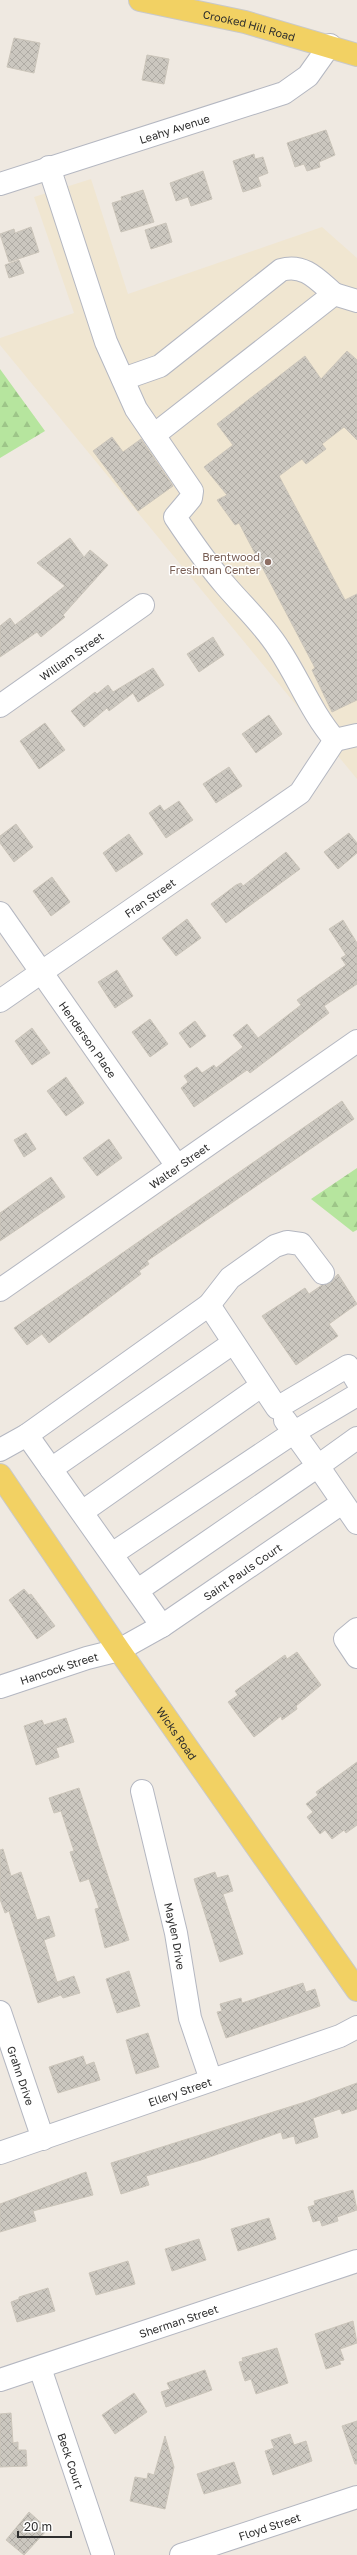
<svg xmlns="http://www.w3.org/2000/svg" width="357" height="2555" viewBox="0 0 357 2555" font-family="'Golos Text',sans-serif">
	<defs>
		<pattern id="forest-firs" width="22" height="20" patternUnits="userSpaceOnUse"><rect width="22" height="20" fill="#b6e59e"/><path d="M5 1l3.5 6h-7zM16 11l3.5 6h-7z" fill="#9dc588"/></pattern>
		<pattern id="building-cross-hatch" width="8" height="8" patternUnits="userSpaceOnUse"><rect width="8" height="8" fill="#cbc7bf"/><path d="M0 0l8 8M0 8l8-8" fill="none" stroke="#afaba4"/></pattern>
	</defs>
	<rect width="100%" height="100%" fill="#efe9e1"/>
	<path fill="#f0e6d1" d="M 91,179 L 128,294 L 322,227 L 357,258 L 357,779 L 0,345 L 0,338 L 74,313 L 34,197 Z"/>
	<path fill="url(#forest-firs)" d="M 0,369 L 45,431 L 0,458 Z
		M 357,1168 L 357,1230 L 353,1232 L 311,1199 Z"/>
	<path fill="url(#building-cross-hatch)" stroke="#cbc5ba" d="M 14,38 L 40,43 L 34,73 L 7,67 Z
		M 147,55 L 169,59 L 164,84 L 142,80 Z
		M 326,130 L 335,155 L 319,162 L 320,167 L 307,171 L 304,164 L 295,167 L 287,143 Z
		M 254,154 L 255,159 L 263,157 L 268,173 L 258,177 L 261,186 L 243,192 L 233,161 Z
		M 203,171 L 212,199 L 191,206 L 188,197 L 176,201 L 170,183 Z
		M 143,190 L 154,222 L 121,232 L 112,203 L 122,200 L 121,197 Z
		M 166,223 L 172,242 L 151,249 L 145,230 Z
		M 31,227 L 39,252 L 9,262 L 0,234 L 14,229 L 15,233 Z
		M 19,260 L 24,273 L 9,278 L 5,265 Z
		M 347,351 L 357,360 L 357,440 L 344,427 L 322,444 L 326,449 L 306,464 L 302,459 L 279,476 L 345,600 L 357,594 L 357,700 L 332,712 L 312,670 L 315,668 L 239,523 L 235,525 L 217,500 L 227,495 L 204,467 L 233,445 L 217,424 L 305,356 L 321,379 Z
		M 112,437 L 123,452 L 141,439 L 173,486 L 138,511 L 93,451 Z
		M 70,538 L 84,557 L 90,550 L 108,565 L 63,615 L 65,617 L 41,637 L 37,632 L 0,657 L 0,626 L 10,618 L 15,625 L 65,586 L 37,563 Z
		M 213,637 L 224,655 L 199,672 L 187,654 Z
		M 153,668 L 164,685 L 138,702 L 133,693 L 109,711 L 107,708 L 84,727 L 71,711 L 95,692 L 97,694 L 108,685 L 113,692 Z
		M 269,715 L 282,734 L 256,753 L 242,734 Z
		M 45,723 L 65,750 L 39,769 L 20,741 Z
		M 229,767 L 242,786 L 216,803 L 203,784 Z
		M 179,801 L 193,820 L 166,838 L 149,813 L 160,805 L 164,811 Z
		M 16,824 L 33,847 L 14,862 L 0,843 L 0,836 Z
		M 349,833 L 357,843 L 357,853 L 338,869 L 324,852 Z
		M 129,834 L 143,854 L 116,872 L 103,853 Z
		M 286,852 L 300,869 L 226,923 L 211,904 L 236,885 L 241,883 L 243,886 Z
		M 52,877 L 70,902 L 51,916 L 33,891 Z
		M 187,919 L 201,938 L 176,956 L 162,938 Z
		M 343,920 L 357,943 L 357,984 L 324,1006 L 329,1013 L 250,1073 L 247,1070 L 194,1107 L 181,1088 L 188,1082 L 184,1076 L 197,1067 L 202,1073 L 214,1065 L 216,1068 L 243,1047 L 233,1035 L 247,1024 L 258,1038 L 301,1005 L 297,1000 L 346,965 L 341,958 L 346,955 L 329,929 Z
		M 117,970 L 133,996 L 115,1008 L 98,982 Z
		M 150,1019 L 168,1044 L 150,1057 L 132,1032 Z
		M 195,1021 L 206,1036 L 190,1048 L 179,1033 Z
		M 32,1028 L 50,1053 L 32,1065 L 15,1041 Z
		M 66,1077 L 84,1103 L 66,1116 L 47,1091 Z
		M 342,1101 L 354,1119 L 147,1261 L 149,1264 L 139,1271 L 141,1274 L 49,1343 L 42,1334 L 27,1345 L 14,1328 Z
		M 26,1133 L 36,1149 L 24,1157 L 14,1140 Z
		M 109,1139 L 122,1158 L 97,1176 L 83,1158 Z
		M 51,1177 L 65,1197 L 0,1241 L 0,1213 Z
		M 338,1274 L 357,1304 L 329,1324 L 338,1336 L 296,1365 L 262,1316 L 305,1288 L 309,1294 L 322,1285 L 330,1283 Z
		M 24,1589 L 29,1595 L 31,1594 L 55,1626 L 37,1639 L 9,1600 Z
		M 297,1652 L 321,1685 L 296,1706 L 297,1709 L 282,1720 L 281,1716 L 254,1737 L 228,1702 L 238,1695 L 235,1691 L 285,1655 L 287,1659 Z
		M 66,1718 L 74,1742 L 56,1748 L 59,1757 L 36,1765 L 24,1726 L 42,1720 L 44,1725 Z
		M 357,1762 L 357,1825 L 346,1833 L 344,1830 L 332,1839 L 325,1830 L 320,1834 L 307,1817 L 313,1812 L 306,1804 L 318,1795 L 316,1792 Z
		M 79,1788 L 129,1940 L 105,1948 L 95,1909 L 99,1908 L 89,1879 L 80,1882 L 70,1852 L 74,1851 L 61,1811 L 54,1813 L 49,1798 Z
		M 3,1849 L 11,1876 L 21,1872 L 37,1920 L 49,1916 L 55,1936 L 44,1940 L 57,1982 L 74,1976 L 80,1993 L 63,1998 L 61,1995 L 38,2003 L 9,1911 L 5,1913 L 0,1899 L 0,1850 Z
		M 215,1872 L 217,1878 L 228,1875 L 233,1891 L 223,1894 L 243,1954 L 220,1962 L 194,1879 Z
		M 129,1971 L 140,2006 L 117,2013 L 106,1979 Z
		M 303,1983 L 306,1992 L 315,1989 L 320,2006 L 226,2038 L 217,2012 L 222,2011 L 220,2004 L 241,1998 L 242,2003 Z
		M 148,2033 L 159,2067 L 136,2074 L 126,2040 Z
		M 83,2056 L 86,2065 L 94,2062 L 100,2080 L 58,2093 L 49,2067 Z
		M 357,2083 L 357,2109 L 342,2114 L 340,2109 L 313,2118 L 318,2137 L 296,2144 L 294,2136 L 283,2139 L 281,2132 L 201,2160 L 146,2176 L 149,2185 L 121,2194 L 111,2163 L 305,2102 Z
		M 86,2172 L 93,2195 L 33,2211 L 36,2221 L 0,2232 L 0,2204 Z
		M 353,2190 L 357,2210 L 337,2217 L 338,2221 L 322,2226 L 320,2220 L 313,2222 L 308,2207 L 315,2205 L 314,2201 Z
		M 269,2218 L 276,2239 L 238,2251 L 231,2229 Z
		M 199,2239 L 206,2260 L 172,2271 L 165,2249 Z
		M 128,2261 L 135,2284 L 96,2295 L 89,2273 Z
		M 48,2288 L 55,2311 L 17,2322 L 11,2302 L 19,2299 L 19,2297 Z
		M 353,2321 L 357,2343 L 340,2349 L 344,2360 L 339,2361 L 341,2364 L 326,2369 L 315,2334 Z
		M 277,2348 L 288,2383 L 256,2394 L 251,2379 L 245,2381 L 239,2362 L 243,2361 L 242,2358 Z
		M 205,2370 L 212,2390 L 166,2407 L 161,2392 L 170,2389 L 167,2383 Z
		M 134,2393 L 147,2412 L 115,2434 L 102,2415 Z
		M 11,2413 L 13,2443 L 18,2442 L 18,2450 L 26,2450 L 27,2466 L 0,2467 L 0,2414 Z
		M 357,2421 L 357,2464 L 355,2464 L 342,2426 Z
		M 290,2434 L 294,2445 L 306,2441 L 312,2461 L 273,2475 L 265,2451 L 274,2448 L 271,2440 Z
		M 165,2436 L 174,2467 L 165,2509 L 130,2501 L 135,2477 L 147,2479 L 148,2473 L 154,2475 Z
		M 234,2462 L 241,2483 L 204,2494 L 197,2474 Z
		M 29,2512 L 48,2529 L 24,2555 L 6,2540 Z"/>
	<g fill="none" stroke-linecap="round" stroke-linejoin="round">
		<defs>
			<g id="minor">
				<path id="s1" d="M 0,184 L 284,93 L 308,76 L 330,45"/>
				<path d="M 123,379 L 160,366 L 281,270 C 304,263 318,280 334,294"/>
				<path d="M 154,435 L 334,294 L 357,301"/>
				<path id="s2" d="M 0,706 L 143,605"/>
				<path d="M 335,740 L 357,735"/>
				<path id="s3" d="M 0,913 L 177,1166"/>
				<path id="s4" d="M 0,1001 L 300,793 L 335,740 C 311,712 299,679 279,649 C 264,625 244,607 226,586 C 207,564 191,541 175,517 L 191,498 L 192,491 L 136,409 L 106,342 L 49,167"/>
				<path id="s5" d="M 0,1290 L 357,1041"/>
				<path d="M 209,1305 L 230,1278 L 275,1246 L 287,1242 L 301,1244 L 323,1273"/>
				<path d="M 27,1435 L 162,1626"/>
				<path d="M 357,1438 L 318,1466 L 357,1523"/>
				<path d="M 0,1450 L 27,1435 L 209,1305 L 277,1408 L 348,1366 L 357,1381"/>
				<path d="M 51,1469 L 233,1343"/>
				<path d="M 82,1512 L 261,1386"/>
				<path d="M 112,1554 L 293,1433 L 357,1395"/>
				<path d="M 138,1590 L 318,1466 L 285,1420"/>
				<path d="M 357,1629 L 345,1639 L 357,1657"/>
				<path id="s6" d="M 0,1687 L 87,1658 L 119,1650 L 162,1626 L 342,1503"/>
				<path id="s7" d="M 142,1791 L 176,1933 L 190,2018 L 211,2080"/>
				<path id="s8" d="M 0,2012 L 43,2139"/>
				<path id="s9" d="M 0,2153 L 340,2036 L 357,2027"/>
				<path id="s10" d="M 40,2368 L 103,2555"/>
				<path id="s11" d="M 0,2380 L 357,2261"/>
				<path id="s12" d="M 181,2555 L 357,2497"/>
			</g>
			<g id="major">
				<path id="s13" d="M 140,0 L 245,22 L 357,55"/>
				<path id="s14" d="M 0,1475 L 119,1650 L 357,1990"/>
			</g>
		</defs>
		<use href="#minor" stroke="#b4b7c1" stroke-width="24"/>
		<use href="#major" stroke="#c9c9c9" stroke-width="24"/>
		<use href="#minor" stroke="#fff" stroke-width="22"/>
		<use href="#major" stroke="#f2d163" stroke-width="22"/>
	</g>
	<circle fill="#8d6e63" stroke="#fff" stroke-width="1.5" cx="268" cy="562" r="4"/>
	<g text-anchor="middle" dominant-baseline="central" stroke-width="3" stroke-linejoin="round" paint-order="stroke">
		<g font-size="11" fill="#2e2e2e" stroke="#fff">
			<text stroke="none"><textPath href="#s13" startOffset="112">Crooked Hill Road</textPath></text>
			<text stroke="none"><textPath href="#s1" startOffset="183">Leahy Avenue</textPath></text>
			<text stroke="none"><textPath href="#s2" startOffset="87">William Street</textPath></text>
			<text stroke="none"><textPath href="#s4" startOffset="182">Fran Street</textPath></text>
			<text stroke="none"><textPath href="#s3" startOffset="154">Henderson Place</textPath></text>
			<text stroke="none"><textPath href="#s5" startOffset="218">Walter Street</textPath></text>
			<text stroke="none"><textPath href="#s6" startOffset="271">Saint Pauls Court</textPath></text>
			<text stroke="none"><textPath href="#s6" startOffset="62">Hancock Street</textPath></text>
			<text stroke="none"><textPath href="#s14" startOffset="313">Wicks Road</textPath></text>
			<text stroke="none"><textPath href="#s7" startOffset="149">Maylen Drive</textPath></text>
			<text stroke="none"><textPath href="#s8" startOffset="67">Grahn Drive</textPath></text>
			<text stroke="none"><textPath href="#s9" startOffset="190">Ellery Street</textPath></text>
			<text stroke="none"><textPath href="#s11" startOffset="188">Sherman Street</textPath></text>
			<text stroke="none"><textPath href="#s10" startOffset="98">Beck Court</textPath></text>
			<text stroke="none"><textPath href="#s12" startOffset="93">Floyd Street</textPath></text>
		</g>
		<g font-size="11" fill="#785e54" stroke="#fff" text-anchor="end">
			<text x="260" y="556">Brentwood<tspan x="260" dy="13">Freshman Center</tspan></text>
		</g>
	</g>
	<path d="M18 2531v6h53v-6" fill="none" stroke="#2e2e2e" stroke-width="2"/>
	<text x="24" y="2531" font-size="12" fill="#2e2e2e" stroke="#ffffff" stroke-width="3" paint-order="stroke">20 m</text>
</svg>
